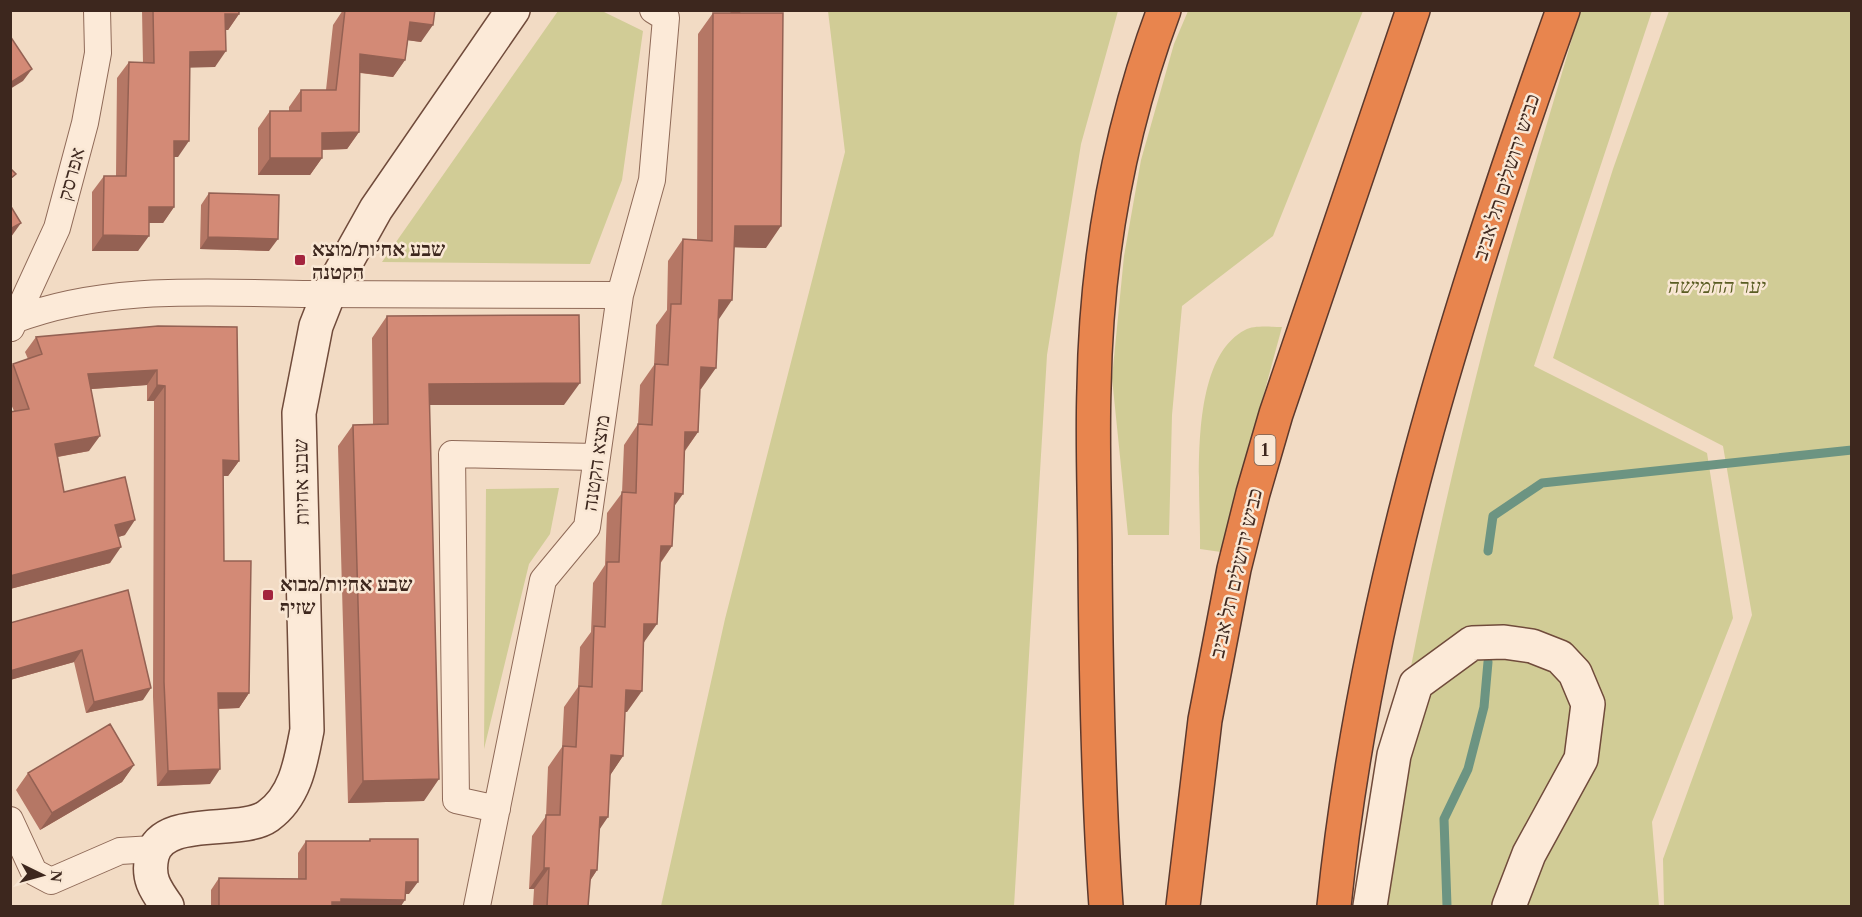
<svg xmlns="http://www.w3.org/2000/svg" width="1862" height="917" viewBox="0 0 1862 917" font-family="'Times New Roman','Noto Sans Hebrew',serif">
	<rect width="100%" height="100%" fill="#f2dbc4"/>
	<path fill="#d1cc96" d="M 558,11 L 602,11 L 643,31 L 622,180 L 590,264 L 382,262 Z
		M 828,11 L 1118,11 L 1081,144 L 1047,355 L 1014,906 L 661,906 L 725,619 L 845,152 Z
		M 1188,11 L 1363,11 L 1273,236 L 1182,306 L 1172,415 L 1169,535 L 1128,535 L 1112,378 L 1124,256 L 1141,160 L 1174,44 Z
		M 1580,11 L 1652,11 L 1534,366 L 1707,453 L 1733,618 L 1652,822 L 1659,906 L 1370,906 C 1397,718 1436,533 1483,349 C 1512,235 1548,123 1580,11 Z
		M 1669,11 L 1851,11 L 1851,906 L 1664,906 L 1663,859 L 1752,615 L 1723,446 L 1553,358 L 1613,169 Z
		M 1282,327 L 1221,552 L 1200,549 C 1201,492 1186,361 1245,330 C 1254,325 1271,327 1282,327 Z
		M 559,488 L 550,534 L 529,564 L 484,749 L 486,489 Z"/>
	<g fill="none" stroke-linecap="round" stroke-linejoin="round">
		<path stroke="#6c9482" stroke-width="9" d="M 1488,551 L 1493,516 L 1542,483 L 1852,450
			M 1447,906 L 1444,819 L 1468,769 L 1484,707 L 1488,662"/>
		<defs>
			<path id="street" d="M 14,320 C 108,284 212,293 311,294 C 414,294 517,294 620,295
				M 11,328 L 57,228 L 85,123 L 98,53 L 97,10
				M 497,809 L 456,800 L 452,454 L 597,457
				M 10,820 L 34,872 L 51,881 L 120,851 L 153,849
				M 477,906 L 543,580 L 587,527 L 620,295 L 652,180 L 666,18 L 653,10"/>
			<path id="secondary" d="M 167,906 C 155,889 147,878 152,856 C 162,814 240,836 268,816 C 296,796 301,761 307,730 L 299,413 L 316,326 L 329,293 L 376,209 L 513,10
				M 1370,906 L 1394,755 L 1416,684 L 1472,643 L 1504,642 L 1532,646 L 1560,657 L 1575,673 L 1588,704 L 1581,759 L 1529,854 L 1509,906"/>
			<path id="highway" d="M 1106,906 C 1098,792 1096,676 1095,561 C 1095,504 1092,446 1094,388 C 1096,260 1119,131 1164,10
				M 1183,906 L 1205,720 L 1234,569 L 1253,493 L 1276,414 L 1413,10
				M 1334,906 C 1365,599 1459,301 1563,10"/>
		</defs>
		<use href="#street" stroke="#8f6a58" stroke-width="28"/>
		<use href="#secondary" stroke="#704b3b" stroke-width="36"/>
		<use href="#highway" stroke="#5c392d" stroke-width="36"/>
		<use href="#street" stroke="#fcead8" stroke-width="26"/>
		<use href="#secondary" stroke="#fcead8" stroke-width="33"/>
		<use href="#highway" stroke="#e8854e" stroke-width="33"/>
	</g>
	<path fill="#b57765" d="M 142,10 L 239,10 L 239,14 L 228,30 L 225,30 L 215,67 L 190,67 L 178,157 L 174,157 L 174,207 L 163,223 L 149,223 L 138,251 L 92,251 L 92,192 L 104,176 L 116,176 L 117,78 L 129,62 L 143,63 Z
		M 343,10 L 435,10 L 421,42 L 408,40 L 405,60 L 393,77 L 360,73 L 359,132 L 347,149 L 322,150 L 322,158 L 310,175 L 258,175 L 258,128 L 270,111 L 289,111 L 289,107 L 301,90 L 326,90 L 333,25 Z
		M 728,10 L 742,10 L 740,13 L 766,248 L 734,247 L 718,320 L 701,389 L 700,389 L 698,432 L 685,451 L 674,506 L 672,546 L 660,564 L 644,643 L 627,712 L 625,712 L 623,756 L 610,775 L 599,830 L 597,870 L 590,881 L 588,906 L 533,906 L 534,889 L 529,889 L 532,836 L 546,816 L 548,767 L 562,747 L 564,707 L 578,687 L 580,647 L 591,632 L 593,583 L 605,565 L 607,513 L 622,493 L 624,445 L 638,424 L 640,385 L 654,365 L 656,325 L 667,310 L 668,261 L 683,239 L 697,240 L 698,34 L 713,13 L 731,13 Z
		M 209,193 L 269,251 L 200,249 L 201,205 Z
		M 387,316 L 564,405 L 429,405 L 424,801 L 348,803 L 338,446 L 353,425 L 373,424 L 372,338 Z
		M 158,326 L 239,461 L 228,476 L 223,476 L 224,561 L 249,693 L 239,708 L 219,709 L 210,784 L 157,786 L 153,697 L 154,401 L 147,401 L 147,385 L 91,389 L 89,451 L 58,457 L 64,492 L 125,535 L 118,537 L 110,563 L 10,589 L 14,411 L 10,402 L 10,368 L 13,364 L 28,359 L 25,352 L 36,337 Z
		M 128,590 L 143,700 L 86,713 L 74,662 L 10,680 Z
		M 134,765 L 122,782 L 40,830 L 16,790 L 28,773 Z
		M 370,839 L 409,894 L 405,894 L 401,906 L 211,906 L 211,890 L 219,878 L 298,879 L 298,853 L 306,841 L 369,841 Z"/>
	<path fill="#946153" d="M 225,14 L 239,14 L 228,30 L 214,30 Z
		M 410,22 L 433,25 L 421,42 L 398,39 Z
		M 226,51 L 215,67 L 179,68 L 190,52 Z
		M 360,54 L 405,60 L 393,77 L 348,71 Z
		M 32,69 L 23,81 L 10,89 L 10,83 Z
		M 359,132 L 347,149 L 310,150 L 322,133 Z
		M 174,141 L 189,141 L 178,157 L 163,157 Z
		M 270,158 L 322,158 L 310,175 L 258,175 Z
		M 149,207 L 174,207 L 163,223 L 138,223 Z
		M 21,223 L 11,237 L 10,237 L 10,229 Z
		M 735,226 L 781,226 L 766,248 L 720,247 Z
		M 103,235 L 149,236 L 138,251 L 92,251 Z
		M 208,237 L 278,239 L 269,251 L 200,249 Z
		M 719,300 L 732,300 L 717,322 Z
		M 701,367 L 716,368 L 701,389 L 686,388 Z
		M 157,370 L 147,385 L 78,390 L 88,374 Z
		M 580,383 L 564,405 L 414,405 L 429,384 Z
		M 157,385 L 165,386 L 154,401 L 147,401 Z
		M 685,432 L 698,432 L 683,453 Z
		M 100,436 L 89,451 L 45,459 L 55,444 Z
		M 223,460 L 239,461 L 228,476 L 212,476 Z
		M 675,493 L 683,494 L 668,515 Z
		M 135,520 L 125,535 L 105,541 L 115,525 Z
		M 661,546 L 672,546 L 657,567 Z
		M 121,547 L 110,563 L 10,589 L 10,576 Z
		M 644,624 L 657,624 L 642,645 Z
		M 82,650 L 74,662 L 10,680 L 10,671 Z
		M 151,688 L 143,700 L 86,713 L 94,702 Z
		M 626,690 L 642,691 L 627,712 L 611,712 Z
		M 218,693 L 249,693 L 239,708 L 207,709 Z
		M 611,755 L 623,756 L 609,777 Z
		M 134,765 L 122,782 L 40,830 L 52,813 Z
		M 220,769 L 210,784 L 157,786 L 168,771 Z
		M 439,779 L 424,801 L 348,803 L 363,781 Z
		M 600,817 L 608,817 L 593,839 Z
		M 544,868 L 549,868 L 534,889 L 529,889 Z
		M 591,870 L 597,870 L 583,891 Z
		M 406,882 L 418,882 L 409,894 L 397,894 Z
		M 341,899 L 405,900 L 401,906 L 329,906 L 332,902 Z"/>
	<path fill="#d38a76" stroke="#946153" stroke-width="1.5" d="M 153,10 L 239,10 L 239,14 L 225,14 L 226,51 L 190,52 L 189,141 L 174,141 L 174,207 L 149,207 L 149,236 L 103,235 L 104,176 L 126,176 L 129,62 L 154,63 Z
		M 345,10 L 435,10 L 433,25 L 410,22 L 405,60 L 360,54 L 359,132 L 322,133 L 322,158 L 270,158 L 270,111 L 301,111 L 301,90 L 336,90 Z
		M 713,13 L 783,13 L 781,226 L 735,226 L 732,300 L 719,300 L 716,368 L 701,367 L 698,432 L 685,432 L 683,494 L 675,493 L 672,546 L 661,546 L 657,624 L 644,624 L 642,691 L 626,690 L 623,756 L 611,755 L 608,817 L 600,817 L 597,870 L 591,870 L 588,906 L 547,906 L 549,868 L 544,868 L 546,815 L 560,815 L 563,746 L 576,747 L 579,686 L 592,687 L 594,626 L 605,627 L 607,562 L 619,562 L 622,492 L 636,493 L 638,424 L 652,425 L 655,364 L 668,365 L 671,304 L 681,304 L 683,239 L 712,241 Z
		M 10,36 L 32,69 L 10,83 Z
		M 10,168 L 16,174 L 10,179 Z
		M 209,193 L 279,195 L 278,239 L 208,237 Z
		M 10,205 L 21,223 L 10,229 Z
		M 579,315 L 580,383 L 429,384 L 439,779 L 363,781 L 353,425 L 388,424 L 387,316 Z
		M 158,326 L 237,327 L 239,461 L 223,460 L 224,561 L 251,561 L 249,693 L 218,693 L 220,769 L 168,771 L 164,682 L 165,386 L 157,385 L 157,370 L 88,374 L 100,436 L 55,444 L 64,492 L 125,477 L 135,520 L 115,525 L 121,547 L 10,576 L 10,412 L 29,409 L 13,364 L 42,354 L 36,337 Z
		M 128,590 L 151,688 L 94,702 L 82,650 L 10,671 L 10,623 Z
		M 110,724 L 134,765 L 52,813 L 28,773 Z
		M 370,839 L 418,839 L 418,882 L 406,882 L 405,900 L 341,899 L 341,902 L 332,902 L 332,906 L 219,906 L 219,878 L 306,879 L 306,841 L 370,841 Z"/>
	<g fill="#a3233d" stroke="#f9e7d4" stroke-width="2">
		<rect x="294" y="254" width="12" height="12" rx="3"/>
		<rect x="262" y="589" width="12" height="12" rx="3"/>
	</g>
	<g text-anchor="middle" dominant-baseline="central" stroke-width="5" stroke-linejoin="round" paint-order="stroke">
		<rect fill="#f9e7d4" stroke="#756155" stroke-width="1.5" x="1254.5" y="435" width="21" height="30" rx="4.5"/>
		<g font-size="18" font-weight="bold" fill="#3d271e">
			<text x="1265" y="450">1</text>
		</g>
		<g font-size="20" fill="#3d271e" stroke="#f9e7d4">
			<text transform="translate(71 174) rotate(-75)">אפרסק</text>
			<text transform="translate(1506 177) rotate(-72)">כביש ירושלים תל אביב</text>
			<text transform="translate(596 463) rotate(-82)">מוצא הקטנה</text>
			<text transform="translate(301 482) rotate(-91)">שבע אחיות</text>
			<text transform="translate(1236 573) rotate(-77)">כביש ירושלים תל אביב</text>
		</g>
		<g font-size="20" font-weight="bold" fill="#3d271e" stroke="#f9e7d4" text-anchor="start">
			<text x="312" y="249">שבע אחיות/מוצא<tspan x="312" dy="23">הקטנה</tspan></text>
			<text x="280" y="584">שבע אחיות/מבוא<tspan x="280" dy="23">שזיף</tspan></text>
		</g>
		<g font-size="20" font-style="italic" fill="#595c22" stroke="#f9e7d4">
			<text x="1717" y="286">יער החמישה</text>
		</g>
	</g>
	<rect width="1862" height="917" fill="none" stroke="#3d271e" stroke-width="24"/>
	<g transform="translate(42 875) rotate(95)" stroke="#f9e7d4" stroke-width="4.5" paint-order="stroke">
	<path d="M0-4.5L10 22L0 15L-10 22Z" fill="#3d271e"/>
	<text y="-9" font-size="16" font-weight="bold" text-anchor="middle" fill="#3d271e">N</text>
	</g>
</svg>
